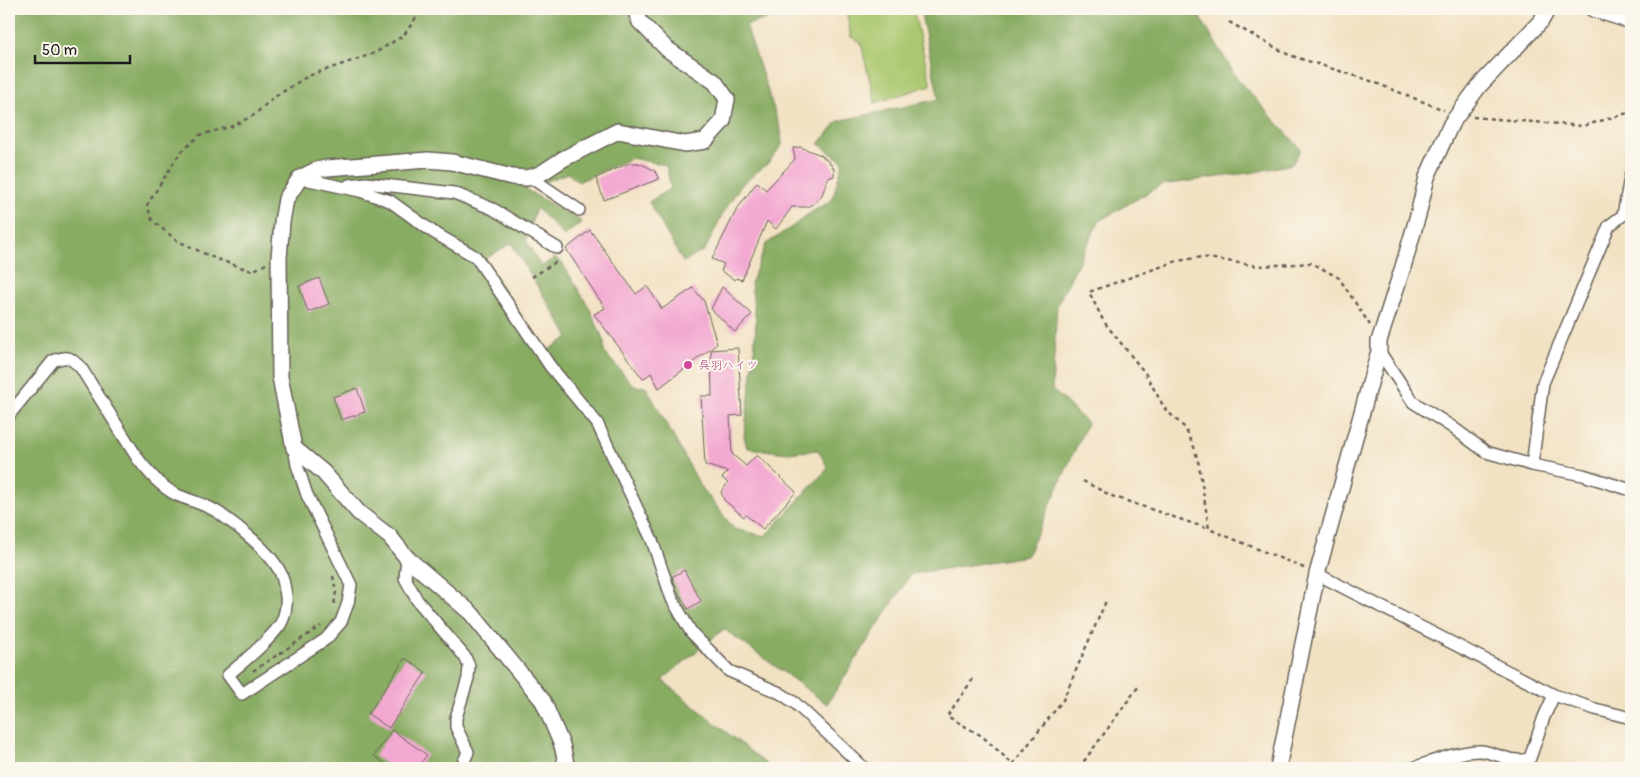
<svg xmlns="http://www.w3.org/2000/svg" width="1640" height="777" viewBox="0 0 1640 777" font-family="Pangolin,'Klee One',sans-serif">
	<rect width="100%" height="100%" fill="#fbf7ec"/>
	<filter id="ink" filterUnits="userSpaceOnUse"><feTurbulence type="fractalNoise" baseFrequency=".02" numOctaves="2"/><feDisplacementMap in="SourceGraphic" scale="10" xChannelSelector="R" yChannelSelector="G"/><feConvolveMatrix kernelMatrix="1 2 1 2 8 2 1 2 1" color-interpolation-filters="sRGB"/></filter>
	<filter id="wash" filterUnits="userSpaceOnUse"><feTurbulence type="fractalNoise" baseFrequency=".0096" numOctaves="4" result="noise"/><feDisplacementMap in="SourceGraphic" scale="20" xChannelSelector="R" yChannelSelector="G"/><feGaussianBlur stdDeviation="1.12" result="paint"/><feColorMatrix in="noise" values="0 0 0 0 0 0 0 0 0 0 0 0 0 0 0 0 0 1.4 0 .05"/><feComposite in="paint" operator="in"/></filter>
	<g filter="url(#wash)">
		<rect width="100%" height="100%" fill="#f2e2c4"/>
		<path fill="#abc86f" stroke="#647246" d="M 846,9 L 913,9 L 931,85 L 875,103 L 861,43 L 851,37 Z"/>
		<path fill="#88ac62" stroke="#52643f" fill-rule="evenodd" d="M 9,9 L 803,9 L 746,25 L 781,131 L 782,145 L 768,163 L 740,186 L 721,217 L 705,250 L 683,262 L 649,202 L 671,188 L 666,165 L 631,158 L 578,182 L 568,173 L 525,189 L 582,222 L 564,236 L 536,208 L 526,240 L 541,267 L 555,258 L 562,263 L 589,307 L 604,341 L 604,352 L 634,386 L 646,387 L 700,485 L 734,529 L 765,536 L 828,468 L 818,450 L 788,453 L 747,448 L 744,436 L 754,357 L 756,322 L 751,283 L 766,244 L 789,229 L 807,215 L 832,200 L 843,162 L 819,144 L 838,121 L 939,99 L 920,9 L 1195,9 L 1238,80 L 1301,149 L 1292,164 L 1255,172 L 1161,185 L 1099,221 L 1057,305 L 1052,389 L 1087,423 L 1027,556 L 911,574 L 827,704 L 724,629 L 662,680 L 771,768 L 9,768 ZM 511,243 L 569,337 L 545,352 L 484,260 Z"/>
		<g id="blocks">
			<path fill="#f3a9d1" d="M 800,147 L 821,155 L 829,162 L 834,169 L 834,176 L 828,178 L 822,195 L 814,204 L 806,207 L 792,207 L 776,229 L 767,221 L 742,280 L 736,278 L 735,280 L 721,271 L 724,264 L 712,259 L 737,209 L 757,182 L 766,190 L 795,159 L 793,148 Z
				M 629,163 L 638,163 L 646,166 L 655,171 L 659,179 L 604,200 L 596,178 Z
				M 590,230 L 636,294 L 647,286 L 662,309 L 693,288 L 704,301 L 717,344 L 659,388 L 651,373 L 643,379 L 594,314 L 605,308 L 566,249 Z
				M 319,278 L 329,304 L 308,312 L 299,286 Z
				M 722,287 L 752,314 L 735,332 L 711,309 Z
				M 738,348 L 742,415 L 730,416 L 732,454 L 746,466 L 757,455 L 796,492 L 763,529 L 746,515 L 744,517 L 724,500 L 721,492 L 728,483 L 722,478 L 728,472 L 705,465 L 701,396 L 712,396 L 711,350 Z
				M 357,388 L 365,412 L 341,420 L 333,397 Z
				M 684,570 L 701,601 L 688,609 L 677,590 L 672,577 Z
				M 405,658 L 426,672 L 389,728 L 368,714 Z
				M 392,730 L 427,755 L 417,768 L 392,768 L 374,756 Z"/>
		</g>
	</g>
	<g filter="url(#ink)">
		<use href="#blocks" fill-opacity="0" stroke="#676157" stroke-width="1"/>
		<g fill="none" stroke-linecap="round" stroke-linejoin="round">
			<defs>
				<path id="minor" d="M 530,177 L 579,210
					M 300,178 L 360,191 L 390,201 L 433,232 L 476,257 L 550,366 L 597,423 L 652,540 L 672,599 L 691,632 L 729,671 L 780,693 L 795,703 L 864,768
					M 349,185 L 366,183 L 454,193 L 493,209 L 557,248
					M 1379,351 L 1413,402 L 1452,427 L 1486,452 L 1532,465 L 1583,475 L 1631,490
					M 9,415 L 53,361 C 68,355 70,357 81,368 L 138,459 C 149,473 161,487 177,495 C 191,501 206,504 219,513 C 238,526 272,553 281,574 C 284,581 285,589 286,596 C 287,605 285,617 280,625 C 266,644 245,660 228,675 L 242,694 L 326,639 L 341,622 L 348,603 L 351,585 L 307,495 L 297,465 L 294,448
					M 1532,465 L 1543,383 L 1609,226 L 1623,215 L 1631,173
					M 407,558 L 405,578 L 417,600 L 465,657 L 469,666 L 468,678 L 456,718 L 456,727 L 468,752 L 461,768
					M 1317,574 L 1554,695 L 1595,709 L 1631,718
					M 1413,768 C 1431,762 1462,750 1481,751 C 1497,753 1515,765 1530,758 L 1544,717 L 1554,695"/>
				<path id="tertiary" d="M 1593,9 L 1631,21
					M 567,768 L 562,745 L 543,701 L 471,613 L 407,558 L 390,537 L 359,513 L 323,472 L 294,448 L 280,377 L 279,258 L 282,222 L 286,199 L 300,178 L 316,170 L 327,168 L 428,160 L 452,162 L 512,177 L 527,178 L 540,174 L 563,159 L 618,131 L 685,144 L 705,141 L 723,121 L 727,99 L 715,82 L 667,49 L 640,22 L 635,9
					M 1278,768 L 1317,574 L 1379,351 L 1379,341 L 1403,267 L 1418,215 L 1427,177 L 1451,124 L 1479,86 L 1541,21 L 1548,9"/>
			</defs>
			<use href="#minor" stroke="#676157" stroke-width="14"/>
			<use href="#tertiary" stroke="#676157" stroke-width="18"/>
			<path stroke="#676157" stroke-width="2.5" stroke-dasharray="4 4" stroke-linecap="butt" d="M 1229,22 L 1289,55 L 1368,80 L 1444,110
				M 1473,117 L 1583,126 L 1631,112
				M 266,264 L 252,271 L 214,258 L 176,240 L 152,220 L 147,205 L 180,153 L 200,135 L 233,126 L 254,115 L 273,98 L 308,76 L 375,53 L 404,35 L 422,9
				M 532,277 L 559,260
				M 1083,481 L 1112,496 L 1209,529
				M 1304,568 L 1209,529 L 1199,465 L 1194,447 L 1185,428 L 1165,409 L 1145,373 L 1104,322 L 1089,292 L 1177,261 L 1202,257 L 1258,266 L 1312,263 L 1339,278 L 1370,325
				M 333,576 L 336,592 L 334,605
				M 253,671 L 321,626
				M 973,679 L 947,716 L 982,736 L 1017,768
				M 1013,764 L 1063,700 L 1106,601
				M 1079,768 L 1138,687"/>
			<use href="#minor" stroke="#fff" stroke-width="11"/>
			<use href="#tertiary" stroke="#fff" stroke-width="15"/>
		</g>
	</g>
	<circle fill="#d1479c" stroke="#fbf7ec" stroke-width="2" cx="688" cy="365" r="5"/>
	<g text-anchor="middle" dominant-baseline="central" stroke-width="4" stroke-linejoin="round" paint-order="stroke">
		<g font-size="12" fill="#b23c85" stroke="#fbf7ec" text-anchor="start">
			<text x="698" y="365">呉羽ハイツ</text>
		</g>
	</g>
	<rect width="1640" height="777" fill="none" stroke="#fbf7ec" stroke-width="30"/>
	<path d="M35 55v8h95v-8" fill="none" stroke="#1c1c1c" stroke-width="2.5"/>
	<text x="42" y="55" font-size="15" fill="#1c1c1c" stroke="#fbf7ec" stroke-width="4" paint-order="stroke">50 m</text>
</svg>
